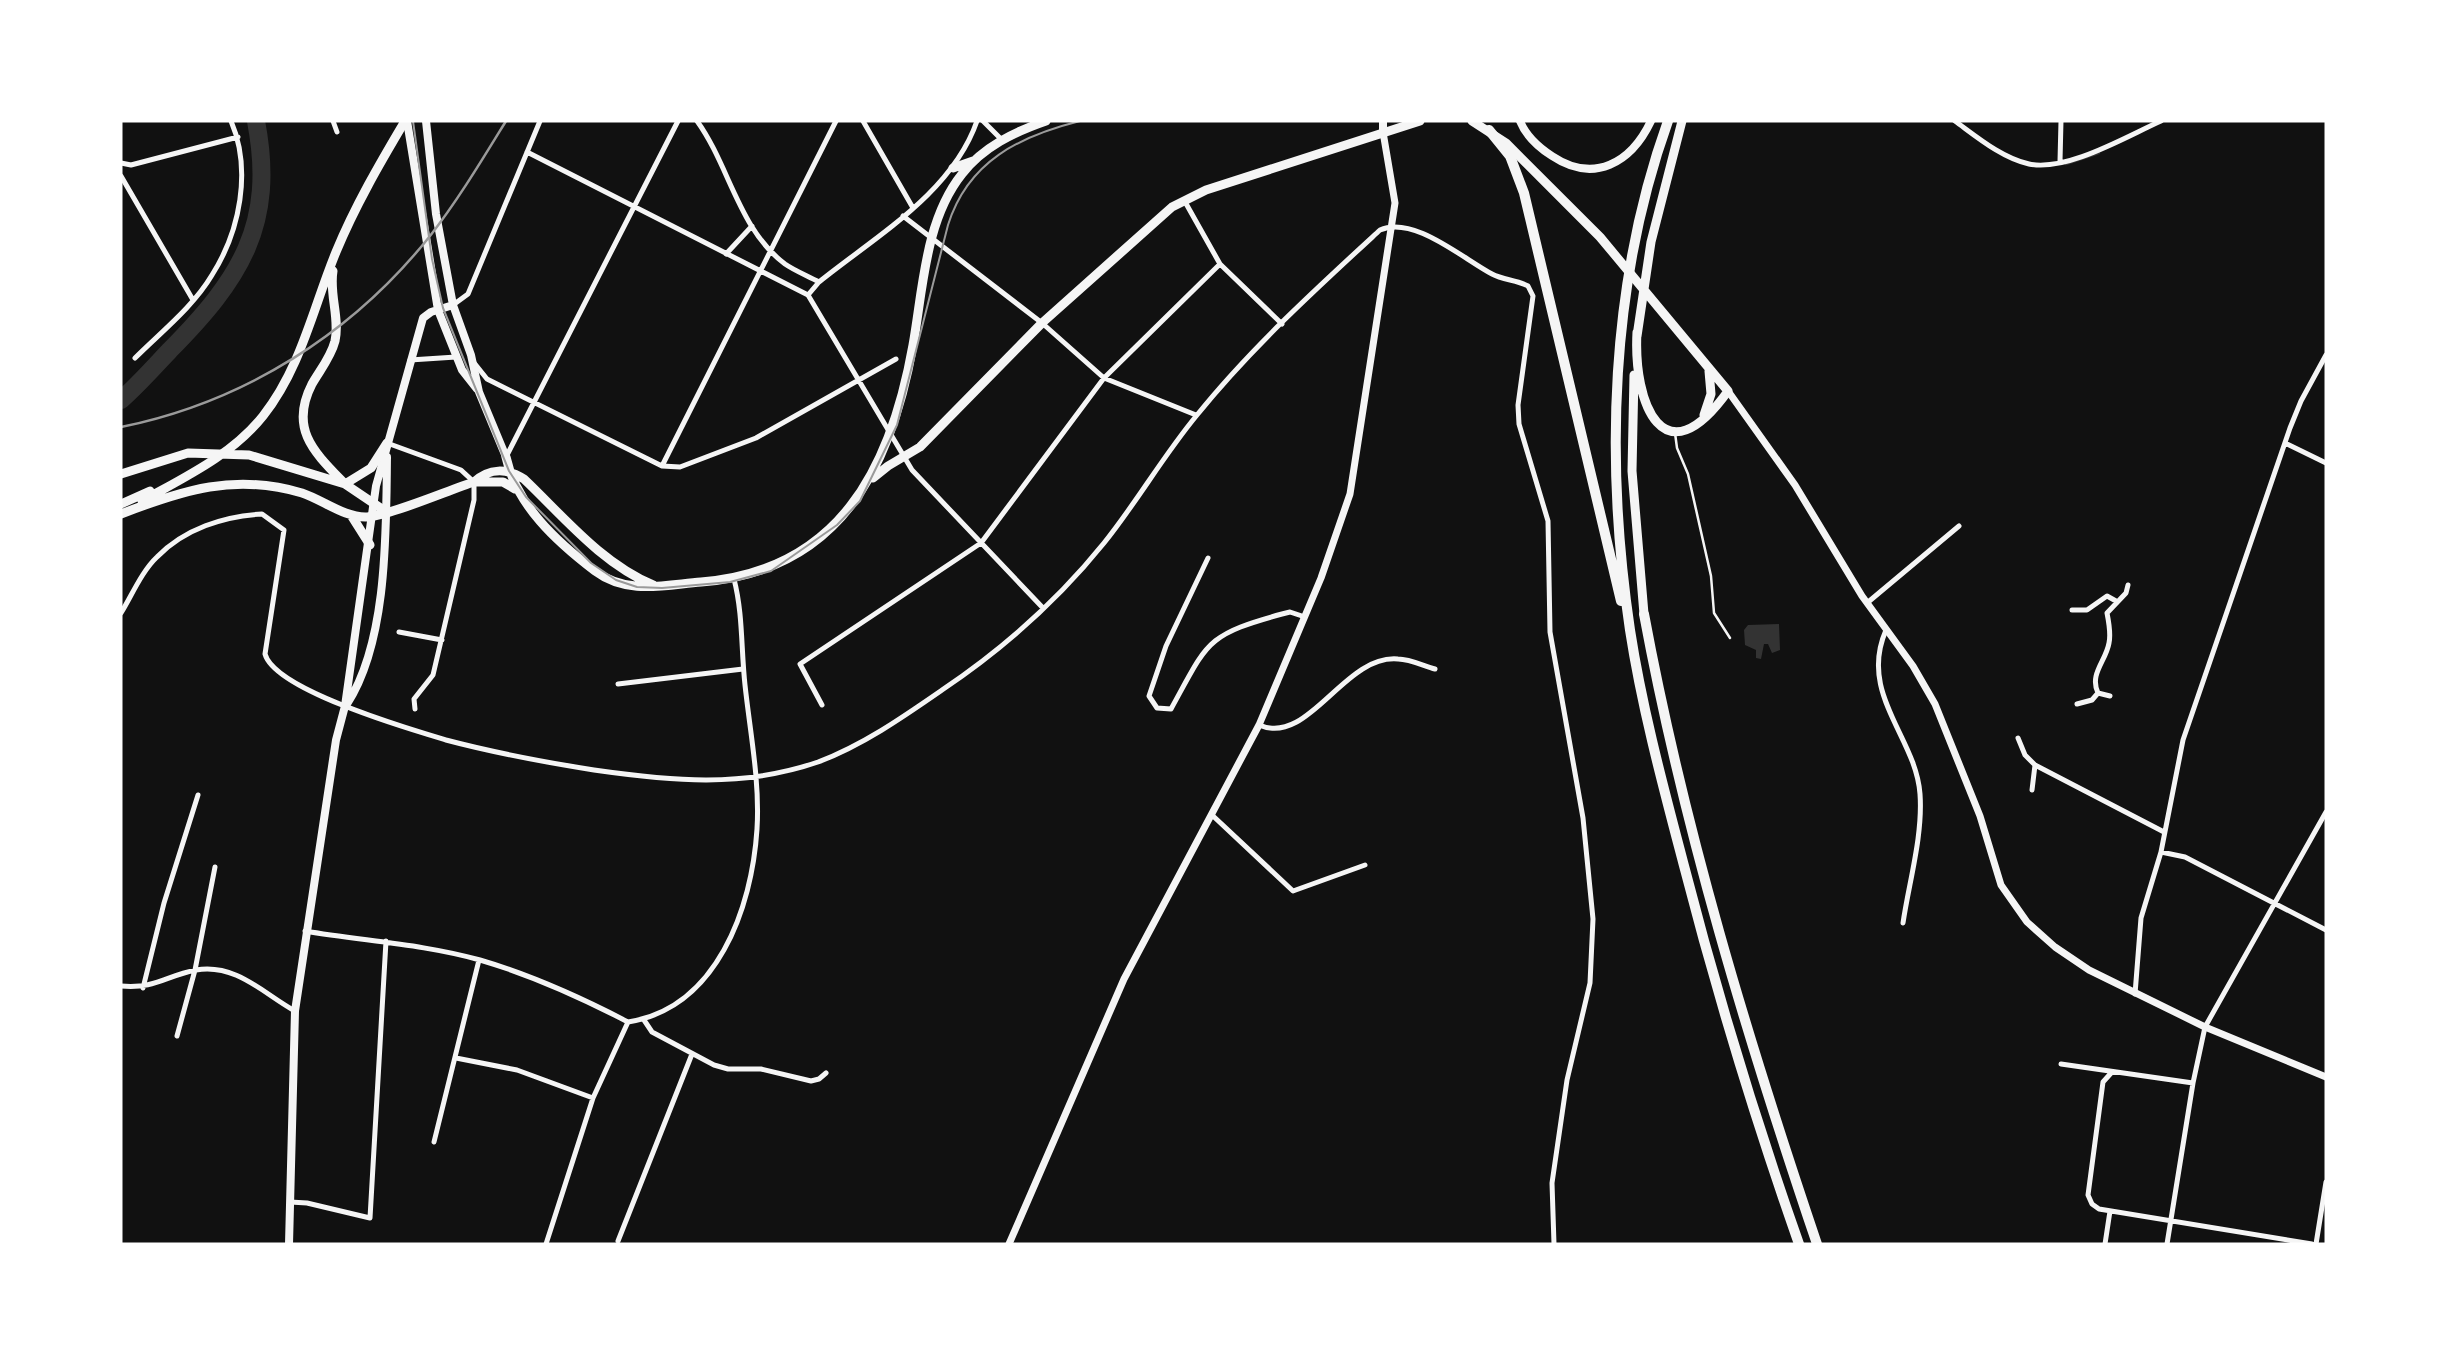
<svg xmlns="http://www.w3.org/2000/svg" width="2447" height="1365" viewBox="0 0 2447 1365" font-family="'Space Grotesk',sans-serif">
	<rect width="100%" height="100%" fill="#111"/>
	<path fill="#333" d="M 1779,624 L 1780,650 L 1772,653 L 1768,644 L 1764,644 L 1761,659 L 1756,658 L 1756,650 L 1745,645 L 1744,630 L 1748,625 Z"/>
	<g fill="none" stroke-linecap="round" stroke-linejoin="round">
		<path stroke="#333" stroke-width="2.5" d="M 2066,164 L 2099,153"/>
		<path stroke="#333" stroke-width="18" d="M 121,400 C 138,385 154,367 170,350 C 240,279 276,225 256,121"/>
		<path stroke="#f5f5f5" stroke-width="2.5" d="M 1675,433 L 1677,448 L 1688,474 L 1711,576 L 1714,613 L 1730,638"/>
		<path stroke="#f5f5f5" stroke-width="5" d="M 333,121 L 337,132
			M 697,121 C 729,165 739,230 785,264 C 795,271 808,276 819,282
			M 863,121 L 913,208
			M 983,121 L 1002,140
			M 1955,121 C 1977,137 2002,158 2029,164 C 2067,172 2127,136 2161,121
			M 527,152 L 808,295
			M 2060,161 L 2061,121
			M 121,163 L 131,165 L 238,137
			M 121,176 L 193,300
			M 1184,200 L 1220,264 L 1282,324
			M 903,216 L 1042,323 L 1104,378 L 1196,415
			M 726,254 L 752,226
			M 808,295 L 912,470 L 1043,608
			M 808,295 L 819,282 C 876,236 952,193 977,121
			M 453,305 L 468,294 L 540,121
			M 135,358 C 161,332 193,307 212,275 C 240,231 252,170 231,121
			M 410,360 L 456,357
			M 475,364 L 487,379 L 662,466 L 680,467 L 756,438 L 896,359
			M 387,443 L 461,470 L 474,482 L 474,500 L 433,675 L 414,699 L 415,709
			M 2285,443 L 2326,463
			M 506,457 L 678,121
			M 662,466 L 836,121
			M 1208,558 L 1166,646 L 1149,696 L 1157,708 L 1171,709 C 1208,642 1205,635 1282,614 L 1290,612 L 1305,617
			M 1867,603 L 1959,526
			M 2072,610 L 2087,610 L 2107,596 L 2116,601
			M 121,613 C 132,595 142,571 157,557 C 184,529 224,516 262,514 L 284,530 L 265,654 C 275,690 409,729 446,740 C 495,753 544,762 594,770 C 671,781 743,788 818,762 C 863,745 903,717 942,690 C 1003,649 1058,600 1104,543 C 1137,502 1163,456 1197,415 C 1251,348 1317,288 1380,230 C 1413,215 1462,258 1492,274 C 1503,280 1517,280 1528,286 L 1533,296 L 1518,405 L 1519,424 L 1548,521 L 1550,632 L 1583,818 L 1593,919 L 1590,983 L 1567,1080 L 1552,1183 L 1554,1244
			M 1886,630 C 1858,694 1916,737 1920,794 C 1923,836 1909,882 1903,923
			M 399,632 L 442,640
			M 618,684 L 743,669
			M 2110,696 L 2098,693 C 2089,674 2106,661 2109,643 C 2111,634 2109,623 2107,613 L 2126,593 L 2128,585
			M 2077,704 L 2092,700 L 2098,693
			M 822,705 L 800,664 L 981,543 L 1104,378 L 1220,264
			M 1259,725 C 1309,747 1344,654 1398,659 C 1410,659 1424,666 1435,669
			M 2018,738 L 2025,755 L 2035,765 L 2164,832
			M 2032,790 L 2035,765
			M 1212,815 L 1293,891 L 1365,865
			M 2161,852 L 2185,857 L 2326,930
			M 305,931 C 363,941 423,944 480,960 C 531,975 580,997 628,1022
			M 121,986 C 156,989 165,976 196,970 C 236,963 264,994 295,1011
			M 143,988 L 164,903 L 198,795
			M 2135,994 L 2141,918 L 2161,852 L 2183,740 L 2290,428 L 2301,401 L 2326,355
			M 644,1020 L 652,1032 L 714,1065 L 728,1069 L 761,1069 L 811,1081 L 819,1079 L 826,1073
			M 628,1022 C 717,1008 752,908 757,829 C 760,781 750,732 745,685 C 741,649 743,614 734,579
			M 177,1036 L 195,970 L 215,867
			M 456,1058 L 517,1070 L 593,1098
			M 2061,1064 L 2193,1083
			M 2112,1072 L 2103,1082 L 2088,1195 L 2092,1204 L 2099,1209 L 2312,1244
			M 434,1142 L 479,960
			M 290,1202 L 307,1203 L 370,1218 L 386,941
			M 618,1241 L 692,1054
			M 546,1244 L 593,1098 L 628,1022
			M 2105,1244 L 2110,1211
			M 2167,1244 L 2193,1083 L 2205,1027 L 2326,812
			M 2316,1244 L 2326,1182"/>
		<path stroke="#f5f5f5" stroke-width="7" d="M 1728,391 L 1795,485 L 1862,596 L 1913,666 L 1935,704 L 1980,816 L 2001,885 L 2027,922 L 2055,947 L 2089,970 L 2205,1027 L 2326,1077
			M 1009,1244 L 1124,979 L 1259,725 L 1321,578 L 1350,494 L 1395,203 L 1383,132"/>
		<path stroke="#f5f5f5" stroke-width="8" d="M 407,121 L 438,310 L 462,370 L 477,389
			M 426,121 L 436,214 L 453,305 L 471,355 L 479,392 L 506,457
			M 1383,121 L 1383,132
			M 1520,121 C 1526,136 1538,147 1552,156 C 1594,184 1631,163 1651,121
			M 347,704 C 388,641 386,530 387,457
			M 289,1244 L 295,1011 L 336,740 L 345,706 L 376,486 L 423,318 L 431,312 L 453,305"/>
		<path stroke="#f5f5f5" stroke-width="9" d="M 1472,121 L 1506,143 L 1600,237 L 1728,391 C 1664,481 1633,404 1637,332
			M 953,168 L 973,161
			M 333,271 C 329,294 340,318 335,341 C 331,357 320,370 312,384 C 289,429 314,452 344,483
			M 1637,336 L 1651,242 L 1682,121
			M 1634,375 L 1632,471 L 1644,614
			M 1704,415 L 1711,394 L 1709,371
			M 506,457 C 516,505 557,542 595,571 C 627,595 664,585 701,582 C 839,571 891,469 913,345 C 923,289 925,220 962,174 C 983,147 1014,132 1046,121
			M 121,474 L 188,453 L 249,455 L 345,484 L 385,511
			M 873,478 L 888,466 L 920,447 L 1042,323 L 1172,207 L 1206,190 L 1420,121
			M 474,482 L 503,482 L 515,489
			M 345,484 L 371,468 L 387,443
			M 142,501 C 185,477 232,455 263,416 C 301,368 313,308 336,252 C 355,206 380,163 405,121
			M 121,504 L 150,491
			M 121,514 C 183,490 235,473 302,493 C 323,500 345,518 367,517 C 389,516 449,490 474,482 C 489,468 507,468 524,479 C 564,517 601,563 653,585
			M 351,515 L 370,545"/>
		<path stroke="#f5f5f5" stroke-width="10" d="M 1668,121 C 1610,283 1605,461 1630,630 C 1642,708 1663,786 1683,862 C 1716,990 1755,1119 1799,1244
			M 1489,130 L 1510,156 L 1524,193 L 1621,601
			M 1644,614 C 1684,829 1747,1037 1817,1244"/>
		<path stroke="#9a9a9a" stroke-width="2" d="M 413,121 L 432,259 L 443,308 L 509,471 L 526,497 L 591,563 L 616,580 L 637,587 L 662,588 L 730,582 L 771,571 L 837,525 L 860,501 L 897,425 L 948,225 C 968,161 1020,136 1080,121"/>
		<path stroke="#9a9a9a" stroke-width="2.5" d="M 121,427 C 244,402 352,334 430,236 C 458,200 482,160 506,121"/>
	</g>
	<rect width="2447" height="1365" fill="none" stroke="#ffffff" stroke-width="245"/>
</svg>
